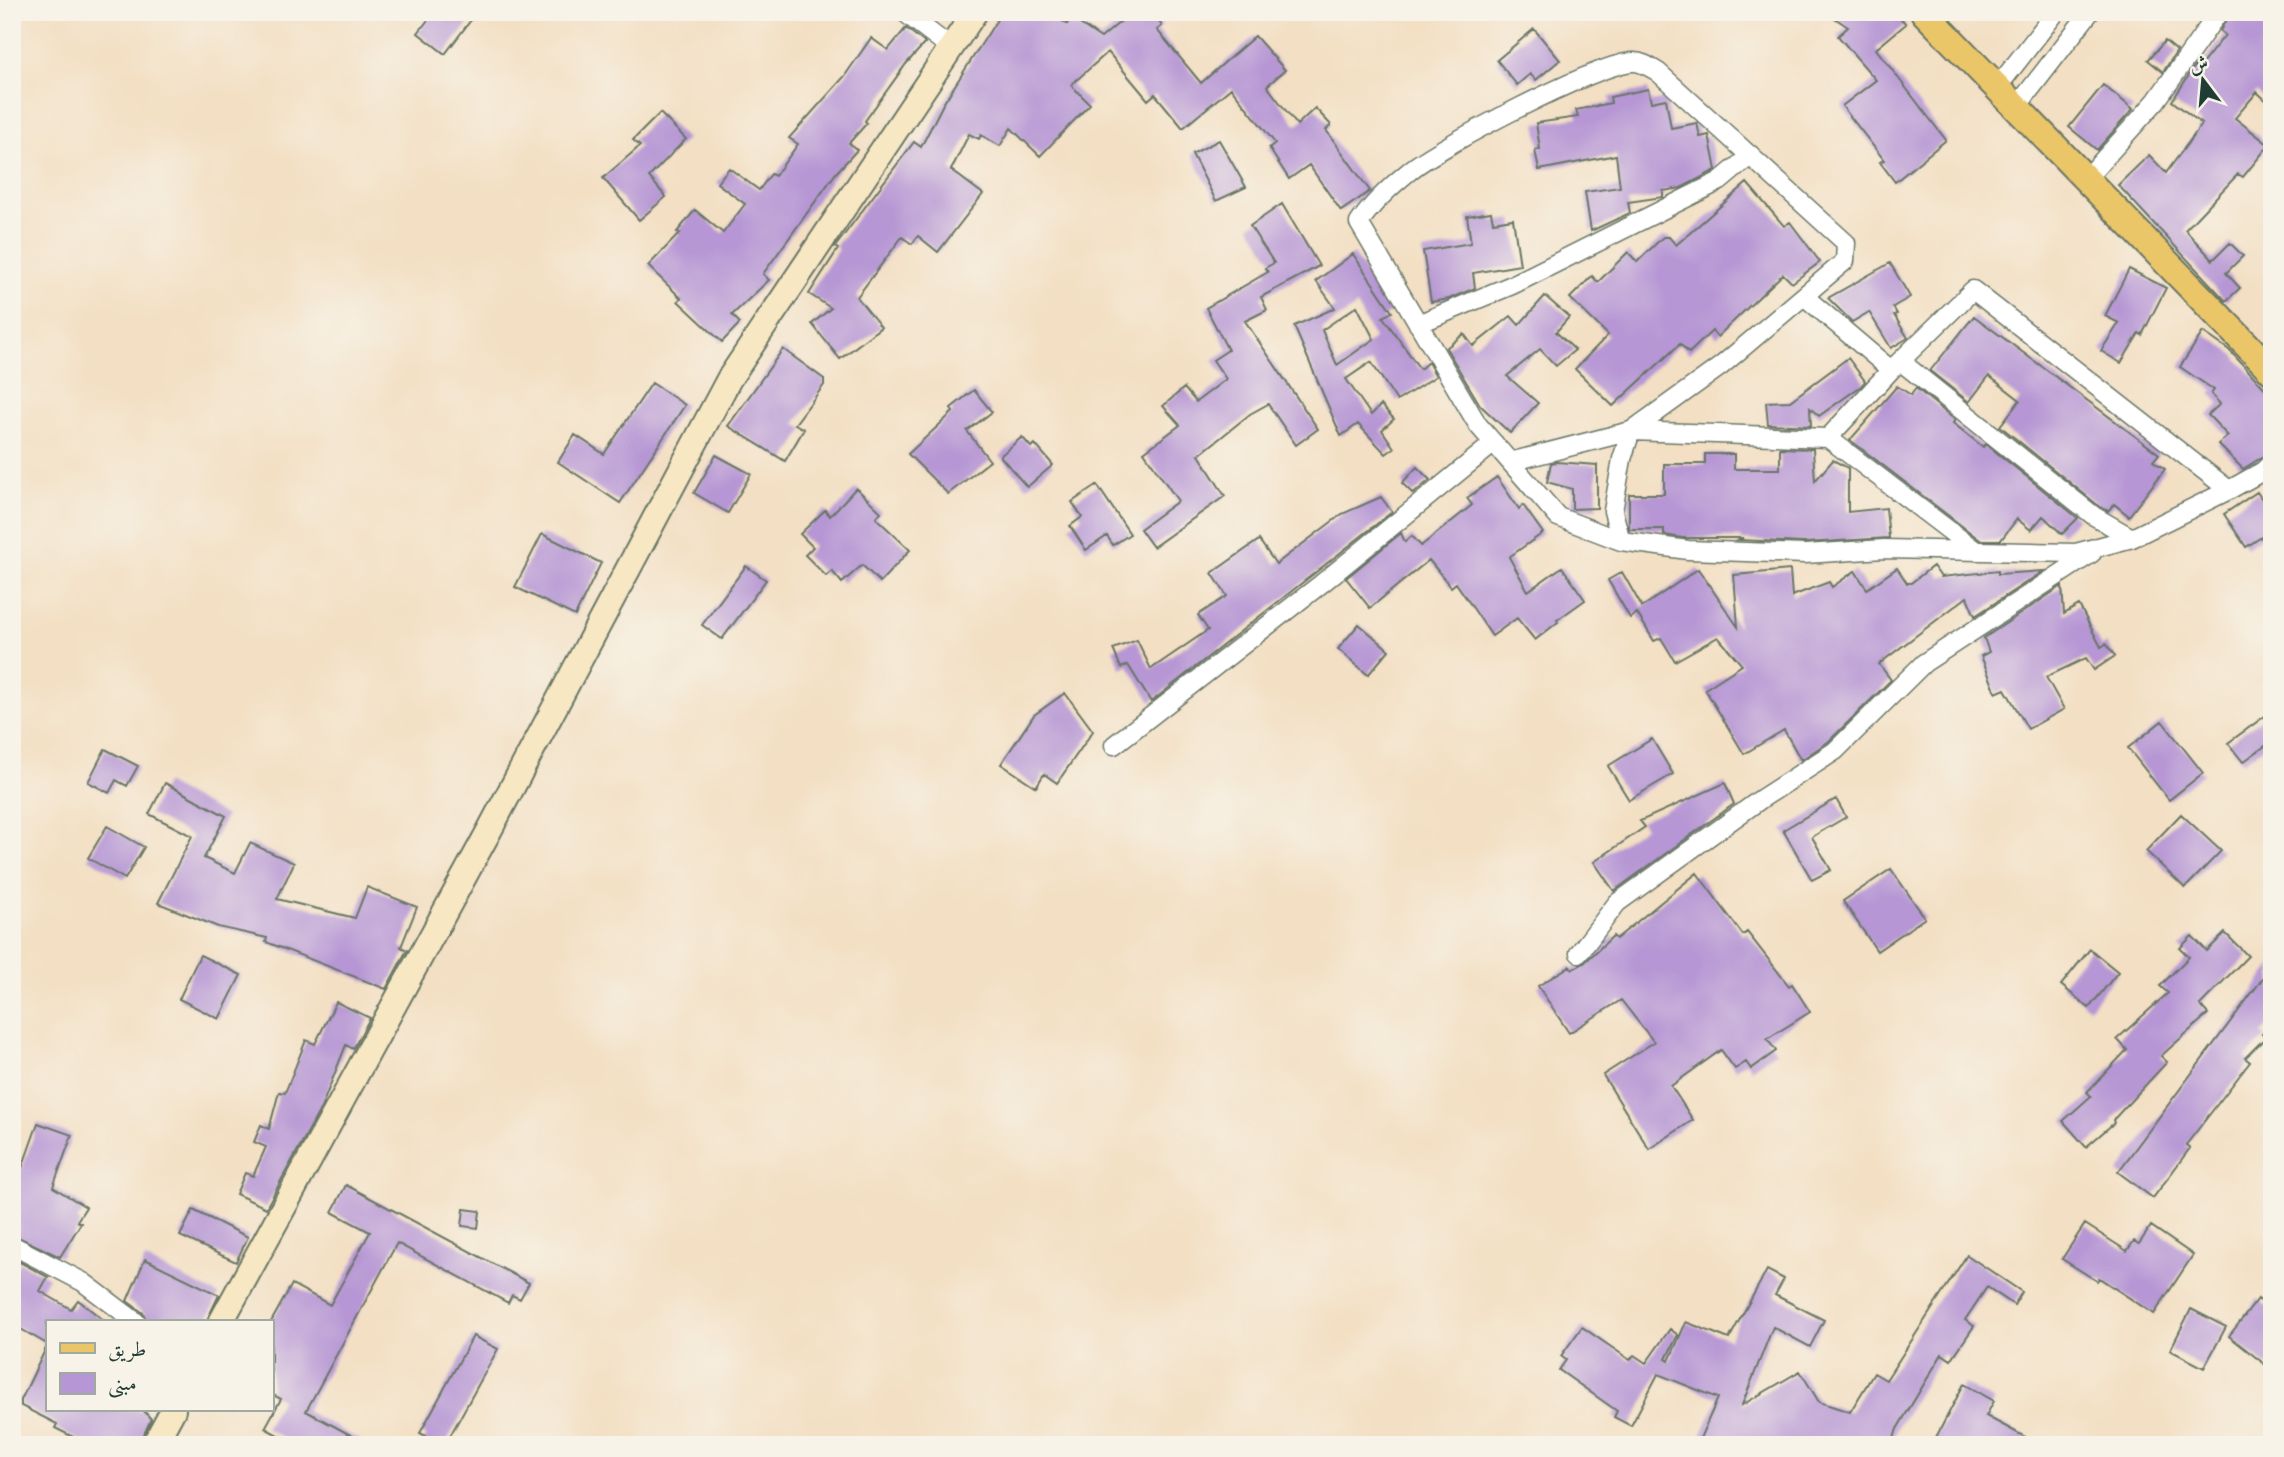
<svg xmlns="http://www.w3.org/2000/svg" width="2284" height="1457" viewBox="0 0 2284 1457" font-family="'Sorts Mill Goudy',Amiri,serif">
	<rect width="100%" height="100%" fill="#f7f3e8"/>
	<filter id="ink" filterUnits="userSpaceOnUse"><feTurbulence type="fractalNoise" baseFrequency=".0143" numOctaves="2"/><feDisplacementMap in="SourceGraphic" scale="14" xChannelSelector="R" yChannelSelector="G"/><feConvolveMatrix kernelMatrix="1 2 1 2 8 2 1 2 1" color-interpolation-filters="sRGB"/></filter>
	<filter id="wash" filterUnits="userSpaceOnUse"><feTurbulence type="fractalNoise" baseFrequency=".00686" numOctaves="4" result="noise"/><feDisplacementMap in="SourceGraphic" scale="28" xChannelSelector="R" yChannelSelector="G"/><feGaussianBlur stdDeviation="1.57" result="paint"/><feColorMatrix in="noise" values="0 0 0 0 0 0 0 0 0 0 0 0 0 0 0 0 0 1.4 0 .05"/><feComposite in="paint" operator="in"/></filter>
	<g filter="url(#wash)">
		<rect width="100%" height="100%" fill="#f3dfc3"/>
		<g id="blocks">
			<path fill="#b696d4" fill-rule="evenodd" d="M 434,12 L 477,12 L 445,54 L 418,33 Z
				M 1002,12 L 1049,12 L 1067,24 L 1071,18 L 1101,38 L 1132,12 L 1152,12 L 1162,26 L 1157,30 L 1201,83 L 1255,36 L 1285,70 L 1267,86 L 1297,125 L 1315,108 L 1331,125 L 1326,130 L 1370,191 L 1341,211 L 1309,165 L 1289,179 L 1269,148 L 1275,143 L 1231,88 L 1183,128 L 1155,94 L 1148,100 L 1108,52 L 1071,85 L 1090,104 L 1040,156 L 1011,128 L 1000,146 L 981,135 L 979,139 L 969,134 L 951,170 L 983,194 L 938,252 L 918,236 L 912,244 L 902,237 L 857,297 L 881,327 L 840,359 L 812,324 L 831,308 L 809,294 L 838,249 L 835,247 L 914,142 L 921,147 L 943,104 Z
				M 1826,12 L 1895,12 L 1906,24 L 1876,49 L 1946,140 L 1895,182 L 1880,162 L 1884,160 L 1842,106 L 1876,80 L 1838,36 L 1848,27 Z
				M 2230,12 L 2272,12 L 2272,106 L 2257,92 L 2235,118 L 2269,145 L 2243,177 L 2238,174 L 2185,230 L 2213,260 L 2230,243 L 2243,256 L 2226,273 L 2240,288 L 2226,301 L 2118,185 L 2149,155 L 2166,173 L 2202,124 L 2172,101 L 2195,66 L 2198,69 L 2225,35 L 2220,31 Z
				M 906,28 L 925,43 L 906,64 L 865,121 L 867,123 L 849,143 L 857,150 L 836,173 L 763,274 L 769,280 L 732,315 L 740,323 L 722,342 L 678,301 L 681,298 L 648,266 L 680,233 L 677,232 L 695,210 L 723,233 L 745,204 L 717,183 L 729,168 L 759,190 L 771,174 L 775,176 L 798,144 L 789,138 L 844,77 L 871,38 L 888,50 Z
				M 1534,29 L 1560,60 L 1536,80 L 1530,74 L 1517,85 L 1497,60 Z
				M 2165,41 L 2177,51 L 2163,72 L 2148,60 Z
				M 2103,85 L 2133,109 L 2097,150 L 2069,127 Z
				M 1648,89 L 1651,102 L 1666,99 L 1671,128 L 1697,123 L 1700,137 L 1709,135 L 1716,170 L 1681,188 L 1663,191 L 1663,197 L 1628,202 L 1630,213 L 1591,231 L 1585,192 L 1620,187 L 1616,155 L 1539,170 L 1535,150 L 1540,149 L 1536,123 L 1578,117 L 1576,110 L 1611,103 L 1610,97 Z
				M 660,113 L 686,139 L 649,177 L 666,197 L 639,220 L 603,178 L 640,146 L 633,140 Z
				M 1219,140 L 1246,187 L 1216,201 L 1192,154 Z
				M 1747,183 L 1784,226 L 1790,222 L 1820,262 L 1792,283 L 1783,274 L 1717,337 L 1712,331 L 1689,353 L 1680,344 L 1613,406 L 1575,369 L 1608,335 L 1570,298 L 1592,276 L 1598,282 L 1628,252 L 1637,262 L 1663,237 L 1669,237 L 1676,245 Z
				M 1282,204 L 1319,266 L 1261,297 L 1267,310 L 1245,321 L 1318,429 L 1296,445 L 1268,404 L 1250,414 L 1199,455 L 1225,496 L 1153,547 L 1140,529 L 1178,501 L 1144,452 L 1180,425 L 1163,406 L 1184,388 L 1196,402 L 1226,379 L 1213,360 L 1228,350 L 1206,308 L 1268,272 L 1265,268 L 1274,263 L 1250,226 Z
				M 1491,212 L 1493,222 L 1513,219 L 1520,265 L 1473,273 L 1475,288 L 1449,299 L 1431,302 L 1423,251 L 1471,243 L 1467,216 Z
				M 1353,254 L 1392,312 L 1383,317 L 1420,369 L 1428,362 L 1436,376 L 1397,401 L 1371,362 L 1346,379 L 1371,415 L 1381,405 L 1394,419 L 1382,430 L 1394,448 L 1386,454 L 1358,424 L 1341,436 L 1294,326 L 1335,308 L 1316,281 ZM 1357,306 L 1374,339 L 1337,365 L 1322,330 Z
				M 1890,263 L 1910,297 L 1893,307 L 1897,314 L 1894,315 L 1908,338 L 1891,348 L 1869,312 L 1852,322 L 1828,298 Z
				M 2129,269 L 2166,288 L 2142,335 L 2139,333 L 2121,363 L 2101,351 L 2119,323 L 2105,316 Z
				M 1545,296 L 1569,317 L 1556,332 L 1575,350 L 1556,366 L 1540,349 L 1507,376 L 1538,403 L 1510,433 L 1480,405 L 1446,348 L 1464,334 L 1473,346 L 1511,316 L 1519,325 Z
				M 1974,316 L 2159,454 L 2153,461 L 2165,469 L 2129,516 L 2114,504 L 2108,511 L 2100,507 L 2000,426 L 2020,400 L 1989,376 L 1969,402 L 1930,371 Z
				M 2203,332 L 2229,350 L 2272,396 L 2272,451 L 2243,469 L 2218,444 L 2228,436 L 2208,415 L 2220,404 L 2211,394 L 2214,390 L 2180,367 Z
				M 783,349 L 824,379 L 824,385 L 795,424 L 804,429 L 785,461 L 728,426 Z
				M 1848,358 L 1865,381 L 1861,386 L 1819,416 L 1810,408 L 1811,426 L 1768,424 L 1766,402 L 1790,401 Z
				M 652,383 L 685,405 L 620,503 L 558,462 L 575,435 L 604,454 Z
				M 1897,386 L 1911,395 L 1916,388 L 1955,420 L 1953,423 L 1983,447 L 1986,444 L 2078,518 L 2062,534 L 2043,516 L 2031,530 L 2017,519 L 2001,540 L 1980,540 L 1850,440 Z
				M 974,390 L 992,412 L 967,431 L 990,461 L 948,494 L 908,454 L 953,412 L 951,408 Z
				M 1022,437 L 1031,447 L 1035,444 L 1053,465 L 1027,487 L 1000,456 Z
				M 1780,448 L 1813,449 L 1815,481 L 1833,460 L 1848,468 L 1848,512 L 1886,508 L 1889,538 L 1805,543 L 1739,540 L 1743,538 L 1682,538 L 1664,535 L 1664,529 L 1629,529 L 1629,494 L 1664,494 L 1664,464 L 1705,464 L 1705,454 L 1734,454 L 1734,469 L 1780,469 Z
				M 716,455 L 751,474 L 728,513 L 694,493 Z
				M 1556,462 L 1597,465 L 1597,508 L 1572,509 L 1572,489 L 1547,482 L 1551,463 Z
				M 1417,467 L 1430,480 L 1413,494 L 1402,483 Z
				M 1497,477 L 1519,509 L 1523,505 L 1543,533 L 1509,557 L 1528,591 L 1562,567 L 1585,600 L 1557,620 L 1558,622 L 1535,640 L 1517,618 L 1492,636 L 1456,583 L 1451,587 L 1429,560 L 1370,608 L 1346,578 L 1401,533 L 1405,542 L 1412,536 L 1421,546 L 1472,505 L 1467,498 Z
				M 1097,485 L 1130,534 L 1113,545 L 1107,536 L 1086,550 L 1070,526 L 1082,517 L 1072,502 Z
				M 856,488 L 881,512 L 876,518 L 910,550 L 880,582 L 862,565 L 842,583 L 832,571 L 826,576 L 805,555 L 813,547 L 800,534 L 825,510 L 830,516 Z
				M 2257,492 L 2272,514 L 2272,530 L 2246,547 L 2224,514 Z
				M 1381,497 L 1392,512 L 1151,702 L 1128,665 L 1121,668 L 1113,649 L 1137,640 L 1151,669 L 1208,630 L 1198,615 L 1227,596 L 1212,573 L 1259,540 L 1276,564 L 1342,514 Z
				M 542,534 L 601,563 L 575,616 L 515,587 Z
				M 746,566 L 766,580 L 722,639 L 702,625 Z
				M 1933,566 L 1941,577 L 1998,571 L 1998,574 L 2044,571 L 1975,616 L 1967,597 L 1879,664 L 1891,680 L 1828,742 L 1801,760 L 1784,730 L 1744,754 L 1705,689 L 1742,665 L 1718,637 L 1675,661 L 1661,638 L 1654,641 L 1637,613 L 1630,618 L 1608,580 L 1622,572 L 1642,607 L 1698,569 L 1738,627 L 1734,575 L 1790,570 L 1792,596 L 1829,582 L 1832,587 L 1855,571 L 1867,589 L 1897,568 L 1907,583 L 1911,583 Z
				M 2062,586 L 2064,614 L 2079,605 L 2101,647 L 2106,644 L 2115,656 L 2094,670 L 2086,658 L 2046,677 L 2064,709 L 2028,729 L 2005,689 L 1996,693 L 1981,656 L 1989,652 L 1984,638 Z
				M 1359,624 L 1389,650 L 1368,675 L 1338,649 Z
				M 1065,693 L 1093,731 L 1057,783 L 1044,774 L 1036,787 L 1001,764 L 1034,715 Z
				M 2272,711 L 2272,741 L 2243,762 L 2228,743 Z
				M 2162,721 L 2203,773 L 2169,800 L 2128,748 Z
				M 1652,739 L 1673,774 L 1629,800 L 1608,766 Z
				M 105,749 L 138,766 L 127,786 L 116,780 L 109,793 L 88,782 Z
				M 165,783 L 226,816 L 204,858 L 235,873 L 250,843 L 294,863 L 277,899 L 355,918 L 367,887 L 417,907 L 401,947 L 407,950 L 386,989 L 266,942 L 267,938 L 218,927 L 158,903 L 192,836 L 149,814 Z
				M 1725,783 L 1734,804 L 1614,891 L 1594,862 L 1645,827 L 1640,821 Z
				M 1836,799 L 1846,817 L 1812,837 L 1831,870 L 1812,880 L 1783,830 Z
				M 2181,814 L 2221,851 L 2185,888 L 2146,851 Z
				M 107,826 L 144,847 L 125,879 L 88,858 Z
				M 1891,869 L 1925,918 L 1877,951 L 1843,901 Z
				M 1697,873 L 1743,935 L 1747,932 L 1789,986 L 1792,984 L 1810,1012 L 1767,1039 L 1776,1051 L 1751,1069 L 1746,1062 L 1735,1069 L 1721,1050 L 1671,1086 L 1693,1120 L 1649,1149 L 1603,1075 L 1654,1042 L 1621,1000 L 1569,1033 L 1538,986 L 1570,966 L 1573,969 L 1584,963 L 1613,936 L 1616,939 Z
				M 2225,933 L 2248,956 L 2200,1005 L 2208,1014 L 2161,1056 L 2167,1062 L 2113,1120 L 2114,1123 L 2086,1147 L 2063,1121 L 2091,1096 L 2087,1092 L 2127,1050 L 2117,1039 L 2168,993 L 2160,986 L 2189,957 L 2180,948 L 2192,936 L 2207,951 Z
				M 2090,949 L 2118,972 L 2089,1008 L 2061,985 Z
				M 200,955 L 241,975 L 219,1019 L 179,999 Z
				M 2272,966 L 2272,1022 L 2262,1034 L 2266,1037 L 2245,1058 L 2250,1062 L 2186,1145 L 2190,1148 L 2153,1198 L 2118,1172 Z
				M 336,1002 L 370,1018 L 353,1049 L 346,1045 L 321,1108 L 266,1208 L 236,1194 L 245,1173 L 253,1176 L 266,1147 L 254,1142 L 261,1125 L 269,1129 L 279,1092 L 285,1093 L 306,1040 L 315,1044 Z
				M 38,1123 L 72,1135 L 53,1187 L 86,1207 L 77,1221 L 81,1223 L 60,1257 L 12,1234 L 12,1167 L 21,1171 Z
				M 346,1185 L 529,1283 L 520,1299 L 512,1295 L 508,1303 L 397,1243 L 306,1411 L 369,1445 L 296,1445 L 265,1428 L 281,1399 L 271,1394 L 271,1322 L 292,1284 L 330,1305 L 370,1232 L 332,1212 Z
				M 464,1209 L 480,1211 L 478,1228 L 462,1226 Z
				M 193,1210 L 248,1237 L 236,1262 L 180,1236 Z
				M 2085,1224 L 2127,1251 L 2134,1241 L 2139,1244 L 2151,1226 L 2193,1255 L 2154,1314 L 2099,1278 L 2097,1281 L 2062,1259 Z
				M 1967,1255 L 2022,1292 L 2014,1305 L 1987,1287 L 1965,1320 L 1974,1326 L 1951,1360 L 1942,1354 L 1897,1429 L 1892,1445 L 1697,1445 L 1718,1398 L 1658,1374 L 1631,1426 L 1614,1417 L 1617,1411 L 1559,1370 L 1566,1360 L 1561,1356 L 1582,1327 L 1630,1360 L 1634,1355 L 1646,1363 L 1670,1329 L 1678,1335 L 1666,1359 L 1669,1361 L 1686,1322 L 1729,1339 L 1767,1270 L 1784,1279 L 1775,1295 L 1824,1320 L 1810,1347 L 1773,1327 L 1742,1405 L 1800,1371 L 1819,1402 L 1850,1412 L 1874,1373 L 1886,1380 Z
				M 145,1259 L 219,1295 L 206,1322 L 147,1322 L 143,1313 L 127,1301 Z
				M 20,1262 L 48,1277 L 40,1291 L 71,1309 L 78,1300 L 106,1322 L 47,1322 L 47,1344 L 12,1324 L 12,1276 Z
				M 2258,1299 L 2272,1310 L 2272,1370 L 2229,1336 Z
				M 2191,1309 L 2226,1327 L 2204,1368 L 2170,1350 Z
				M 473,1336 L 498,1349 L 445,1445 L 421,1445 L 426,1436 L 420,1433 Z
				M 47,1346 L 47,1410 L 143,1410 L 151,1419 L 139,1445 L 89,1445 L 55,1428 L 57,1424 L 21,1406 L 21,1400 Z
				M 1964,1384 L 1994,1401 L 1986,1416 L 2040,1445 L 1932,1445 Z"/>
		</g>
	</g>
	<g filter="url(#ink)">
		<use href="#blocks" fill-opacity="0" stroke="#697666" stroke-width="2"/>
		<g fill="none" stroke-linecap="round" stroke-linejoin="round">
			<defs>
				<path id="minor" d="M 904,12 L 951,48
					M 1996,89 L 2056,12
					M 2015,109 L 2090,12
					M 2085,180 L 2156,101 L 2219,12
					M 1805,297 L 1891,370 L 1828,438
					M 1418,324 L 1512,285 L 1720,181 L 1751,155
					M 1900,361 L 2094,516 L 2132,538
					M 1891,370 L 1973,290 L 2229,490
					M 1510,462 L 1631,431 L 1828,438 L 1976,551
					M 1621,541 L 1613,511 L 1622,459 L 1631,431 L 1721,366 L 1845,261 L 1846,243 L 1658,72 C 1651,68 1641,61 1633,62 C 1598,63 1442,145 1412,169 C 1392,185 1373,202 1359,223 L 1478,425 L 1558,517 L 1621,541 L 1688,550 L 1805,554 L 1884,549 L 2076,553 L 2132,538 L 2229,490 L 2263,471 L 2272,462
					M 1114,745 L 1321,584 L 1494,443
					M 1579,953 L 1617,903 L 1761,799 L 1835,751 L 1924,663 L 2092,553
					M 12,1245 L 83,1282 L 136,1322"/>
				<path id="secondary" d="M 221,1322 L 489,831 L 729,379 L 975,12
					M 154,1445 L 173,1410"/>
				<path id="primary" d="M 1924,12 L 2272,371"/>
			</defs>
			<use href="#minor" stroke="#697666" stroke-width="21"/>
			<use href="#secondary" stroke="#697666" stroke-width="28"/>
			<use href="#primary" stroke="#697666" stroke-width="30"/>
			<use href="#minor" stroke="#fff" stroke-width="18"/>
			<use href="#secondary" stroke="#f7e8c3" stroke-width="24"/>
			<use href="#primary" stroke="#ebc669" stroke-width="26"/>
		</g>
	</g>
	<rect width="2284" height="1457" fill="none" stroke="#f7f3e8" stroke-width="42"/>
	<rect x="46" y="1320" width="228" height="91" fill="#f7f3e8" stroke="#a1aaa0" stroke-width="2"/>
	<rect x="60" y="1343" width="35" height="10" fill="#ebc669" stroke="#a1aaa0" stroke-width="2"/>
	<text x="108" y="1356" font-size="21" fill="#1f3d34">طريق</text>
	<rect x="60" y="1373" width="35" height="21" fill="#b696d4" stroke="#a1aaa0" stroke-width="2"/>
	<text x="108" y="1390" font-size="21" fill="#1f3d34">مبنى</text>
	<g transform="translate(2203 80) rotate(344)" stroke="#f7f3e8" stroke-width="5" paint-order="stroke">
	<path d="M0-5L12 26L0 18L-12 26Z" fill="#1f3d34"/>
	<text y="-10" font-size="19" font-weight="bold" text-anchor="middle" fill="#1f3d34">ش</text>
	</g>
</svg>
